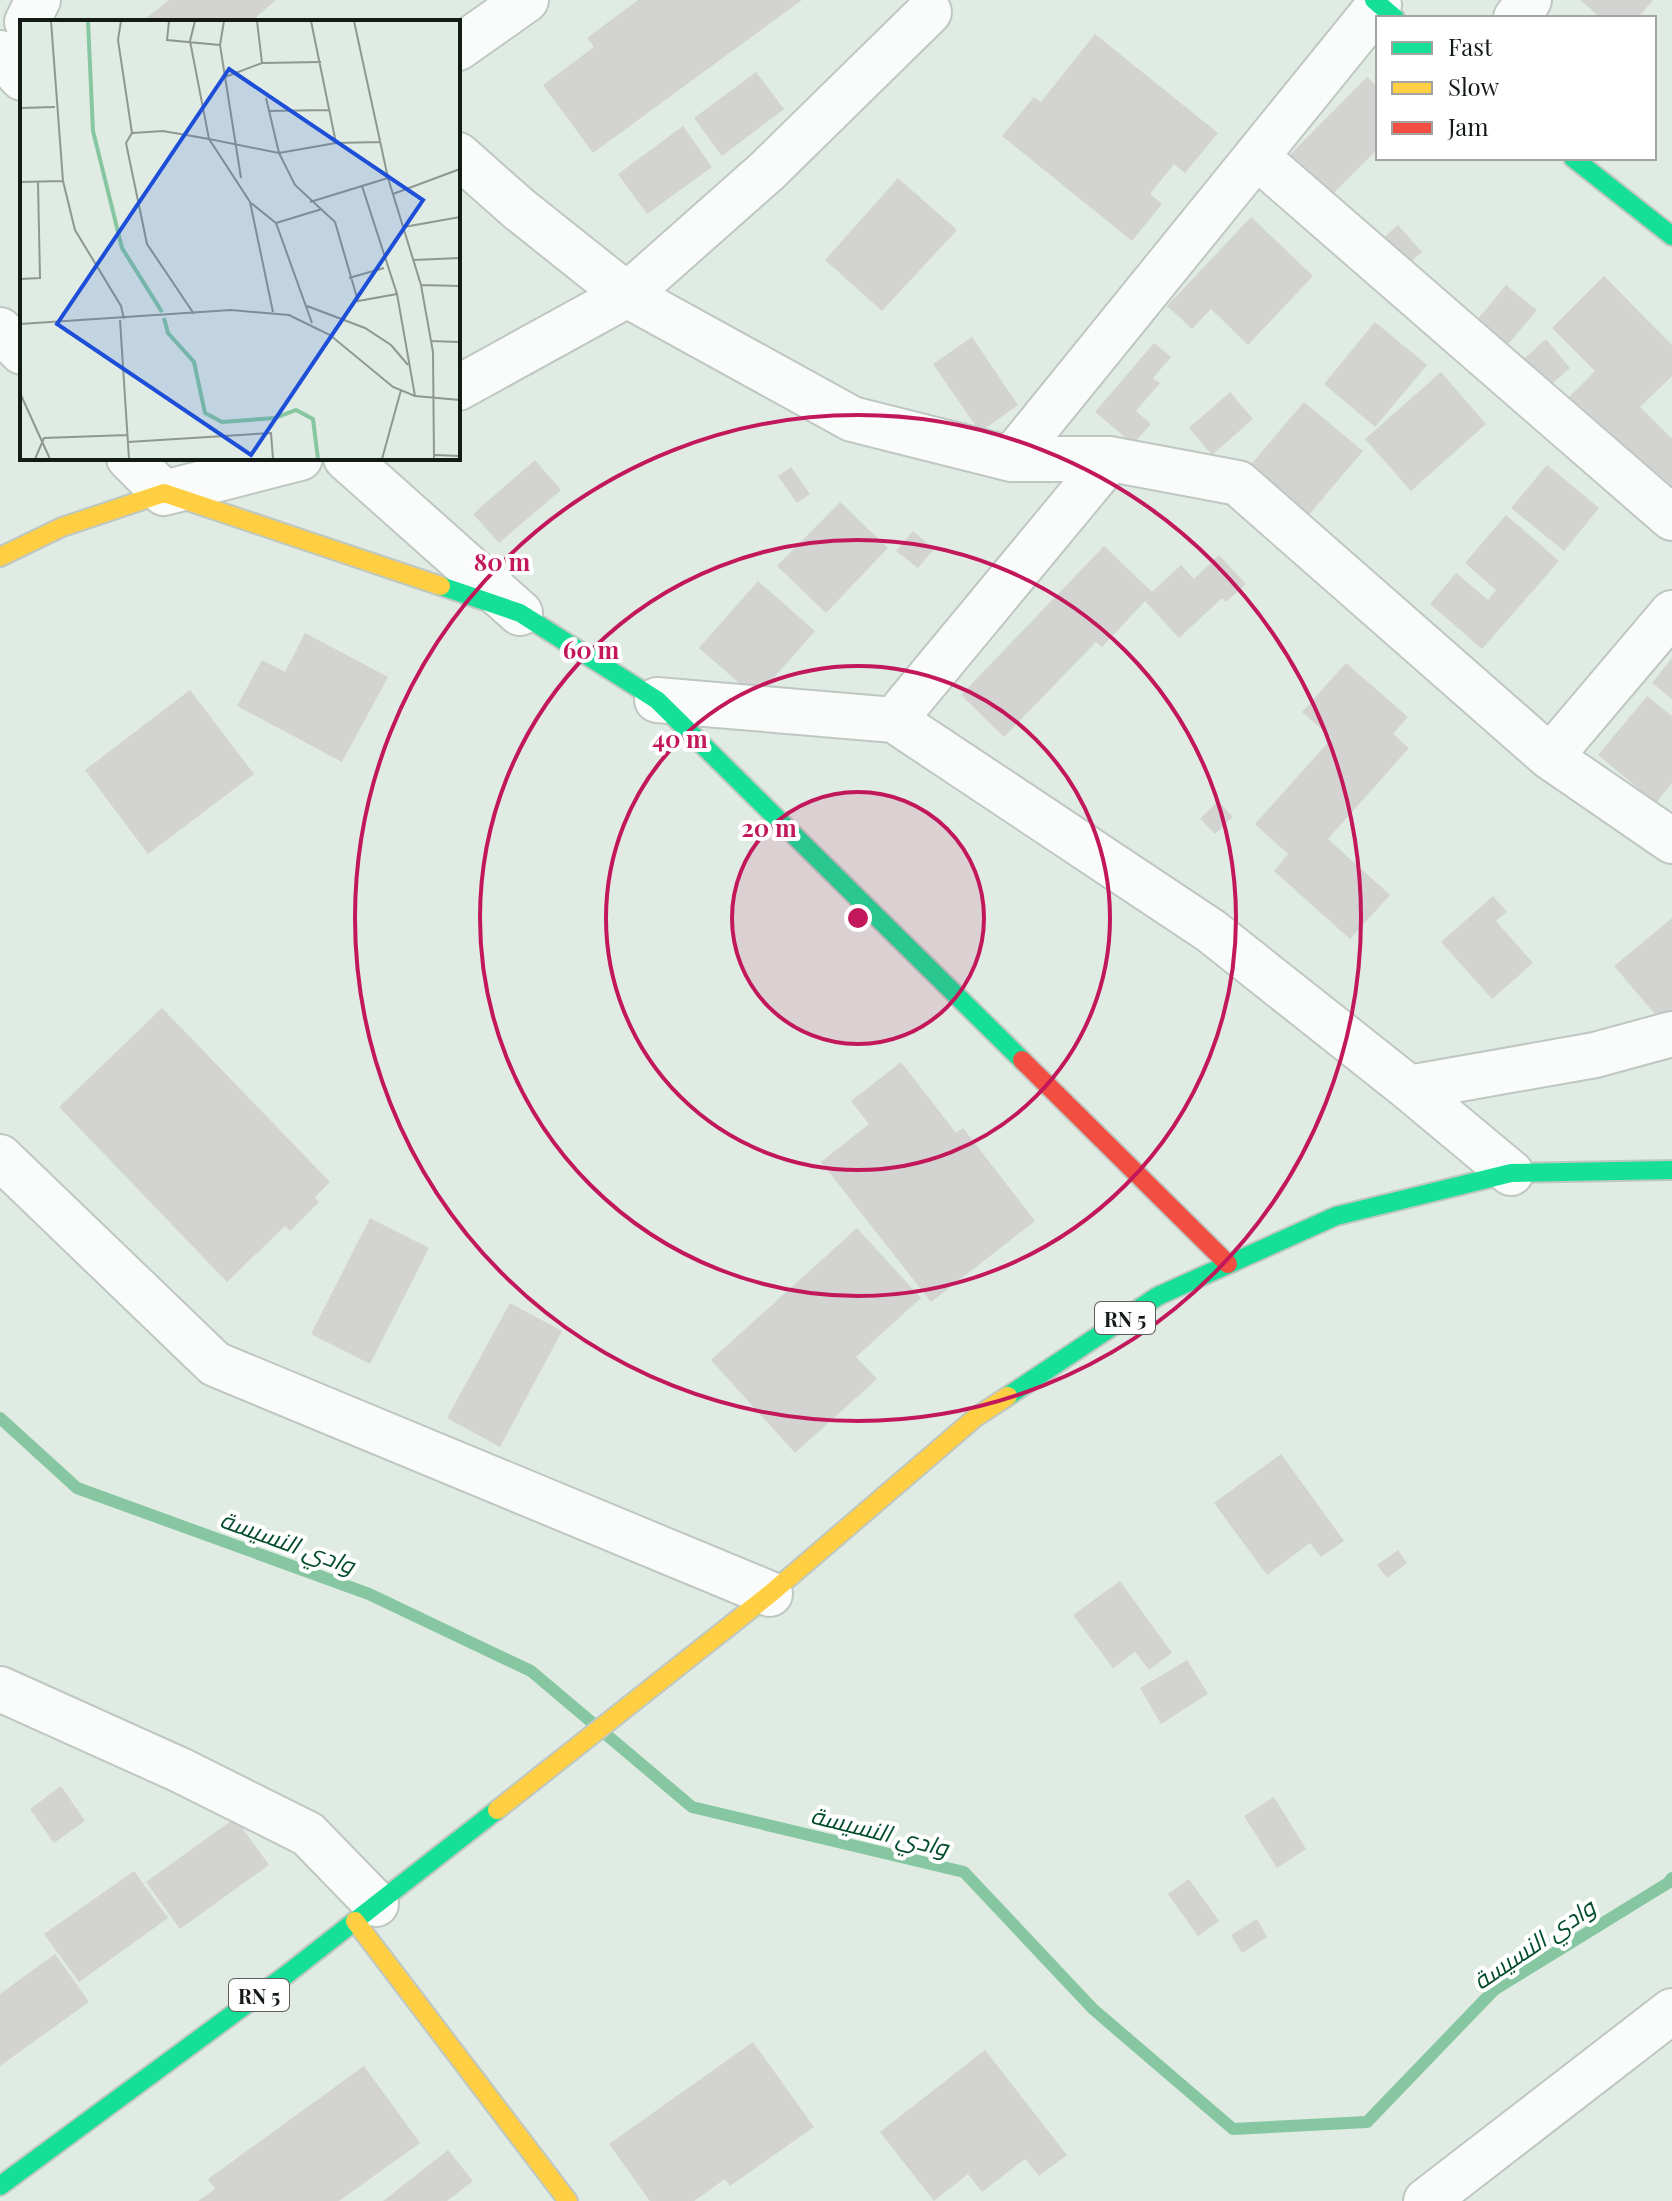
<svg xmlns="http://www.w3.org/2000/svg" width="1672" height="2201" viewBox="0 0 1672 2201" font-family="'Playfair Display',Cairo,serif">
	<rect width="100%" height="100%" fill="#e0ebe3"/>
	<g fill="none" stroke-linecap="round" stroke-linejoin="round">
		<path stroke="#86c7a1" stroke-width="12" d="M 0,1418 L 77,1488 L 369,1594 L 531,1671 L 692,1807 L 964,1872 L 1093,2009 L 1233,2129 L 1367,2122 L 1494,1990 L 1668,1883 L 1672,1878"/>
	</g>
	<path fill="#d3d4d1" d="M 169,0 L 276,0 L 251,22 L 141,22 Z
		M 638,0 L 802,0 L 593,153 L 543,85 L 594,47 L 587,38 Z
		M 1580,0 L 1653,0 L 1638,18 L 1601,18 Z
		M 1095,34 L 1218,133 L 1185,173 L 1174,164 L 1150,194 L 1162,204 L 1132,241 L 1002,136 L 1034,97 L 1041,102 Z
		M 756,72 L 784,109 L 722,156 L 694,118 Z
		M 1367,77 L 1378,87 L 1378,149 L 1317,210 L 1276,169 Z
		M 683,126 L 712,167 L 647,214 L 618,174 Z
		M 898,178 L 957,230 L 882,311 L 825,260 Z
		M 1251,217 L 1313,276 L 1248,345 L 1211,309 L 1192,329 L 1167,306 Z
		M 1398,225 L 1422,252 L 1397,274 L 1373,247 Z
		M 1604,276 L 1672,345 L 1672,376 L 1640,407 L 1672,439 L 1672,509 L 1565,401 L 1595,371 L 1552,328 Z
		M 1506,285 L 1537,310 L 1499,355 L 1469,330 Z
		M 1375,322 L 1427,365 L 1375,427 L 1324,384 Z
		M 972,337 L 1018,405 L 980,432 L 933,364 Z
		M 1546,339 L 1570,368 L 1540,394 L 1516,366 Z
		M 1154,343 L 1171,357 L 1153,378 L 1160,383 L 1136,411 L 1151,424 L 1133,444 L 1095,412 Z
		M 1441,372 L 1486,424 L 1411,491 L 1365,439 Z
		M 1230,392 L 1253,419 L 1212,455 L 1189,428 Z
		M 1304,402 L 1363,451 L 1307,517 L 1248,468 Z
		M 535,460 L 561,490 L 499,543 L 473,514 Z
		M 1547,465 L 1599,508 L 1564,551 L 1511,508 Z
		M 791,467 L 810,494 L 797,503 L 778,476 Z
		M 840,502 L 888,548 L 826,613 L 777,566 Z
		M 1506,515 L 1559,561 L 1482,649 L 1430,604 L 1456,573 L 1488,600 L 1496,590 L 1465,563 Z
		M 913,531 L 934,549 L 918,568 L 896,551 Z
		M 1104,546 L 1152,592 L 1181,565 L 1194,579 L 1219,555 L 1246,584 L 1226,602 L 1222,598 L 1179,638 L 1145,601 L 1102,647 L 1096,642 L 1004,737 L 961,695 Z
		M 758,581 L 815,631 L 756,698 L 699,648 Z
		M 305,633 L 388,677 L 342,762 L 237,706 L 262,660 L 285,672 Z
		M 1672,658 L 1672,699 L 1652,683 Z
		M 1346,663 L 1408,717 L 1393,734 L 1409,748 L 1328,839 L 1390,895 L 1350,939 L 1274,871 L 1288,854 L 1255,824 L 1332,738 L 1302,712 Z
		M 190,690 L 254,774 L 148,854 L 85,770 Z
		M 1647,696 L 1672,716 L 1672,783 L 1656,803 L 1598,755 Z
		M 1218,801 L 1233,817 L 1215,834 L 1200,819 Z
		M 1493,896 L 1507,912 L 1496,921 L 1533,963 L 1492,999 L 1441,942 Z
		M 1672,918 L 1672,1022 L 1666,1027 L 1614,966 Z
		M 162,1008 L 330,1182 L 315,1197 L 319,1202 L 290,1231 L 285,1226 L 227,1282 L 59,1107 Z
		M 901,1062 L 956,1133 L 963,1128 L 1035,1221 L 931,1302 L 821,1162 L 869,1124 L 851,1101 Z
		M 370,1218 L 429,1248 L 370,1364 L 311,1334 Z
		M 857,1228 L 921,1298 L 856,1357 L 877,1379 L 795,1453 L 711,1360 Z
		M 510,1303 L 562,1331 L 500,1447 L 447,1418 Z
		M 1281,1454 L 1344,1541 L 1321,1557 L 1310,1543 L 1267,1575 L 1214,1503 Z
		M 1398,1550 L 1407,1563 L 1387,1578 L 1377,1565 Z
		M 1120,1581 L 1172,1653 L 1149,1670 L 1135,1652 L 1113,1668 L 1073,1615 Z
		M 1187,1660 L 1208,1694 L 1161,1724 L 1140,1688 Z
		M 61,1786 L 85,1821 L 54,1843 L 30,1809 Z
		M 1274,1797 L 1306,1849 L 1277,1868 L 1244,1816 Z
		M 235,1818 L 269,1865 L 180,1929 L 146,1882 Z
		M 134,1871 L 168,1918 L 79,1982 L 44,1934 Z
		M 1189,1879 L 1219,1921 L 1198,1936 L 1168,1894 Z
		M 1257,1919 L 1267,1937 L 1242,1953 L 1231,1935 Z
		M 55,1954 L 89,2002 L 0,2066 L 0,1994 Z
		M 753,2042 L 814,2127 L 730,2186 L 725,2179 L 694,2201 L 650,2201 L 609,2144 Z
		M 985,2050 L 1067,2155 L 1039,2176 L 1025,2159 L 982,2192 L 968,2174 L 934,2201 L 880,2132 Z
		M 364,2066 L 420,2143 L 339,2201 L 198,2201 L 215,2189 L 208,2179 Z
		M 448,2150 L 473,2181 L 447,2201 L 383,2201 Z"/>
	<g fill="none" stroke-linecap="round" stroke-linejoin="round">
		<defs>
			<path id="street" d="M 1516,18 L 1529,0
				M 27,22 L 38,0
				M 458,48 L 526,0
				M 0,53 L 22,78
				M 458,155 L 519,209 L 627,295 L 852,419 L 1011,459 L 1110,459 L 1238,483 L 1550,757 L 1672,841
				M 1257,157 L 1672,518
				M 0,330 L 22,352
				M 458,388 L 627,295 L 767,171 L 929,12
				M 129,458 L 164,493 L 300,458
				M 346,458 L 520,613
				M 1011,459 L 1379,5
				M 657,700 L 894,720 L 1211,931 L 1409,1088 L 1511,1173
				M 894,720 L 1110,459
				M 1550,757 L 1672,613
				M 1409,1088 L 1595,1055 L 1672,1034
				M 0,1157 L 215,1364 L 770,1594
				M 0,1689 L 180,1770 L 308,1834 L 376,1904
				M 1426,2201 L 1672,2011"/>
			<path id="fast" d="M 1374,0 L 1395,18
				M 1573,158 L 1672,236
				M 441,586 L 520,613 L 657,700 L 1022,1060
				M 1008,1396 L 1158,1296 L 1336,1216 L 1511,1173 L 1672,1170
				M 0,2186 L 286,1975 L 497,1810"/>
			<path id="slow" d="M 0,557 L 62,527 L 164,493 L 441,586
				M 497,1810 L 770,1594 L 976,1417 L 1008,1396
				M 355,1921 L 568,2201"/>
			<path id="jam" d="M 1022,1060 L 1228,1264"/>
		</defs>
		<use href="#street" stroke="#bfc7c2" stroke-width="48"/>
		<use href="#fast" stroke="#bfc7c2" stroke-width="22"/>
		<use href="#slow" stroke="#bfc7c2" stroke-width="22"/>
		<use href="#jam" stroke="#bfc7c2" stroke-width="22"/>
		<use href="#street" stroke="#fafcfb" stroke-width="44"/>
		<use href="#fast" stroke="#16e098" stroke-width="18"/>
		<use href="#slow" stroke="#ffcf43" stroke-width="18"/>
		<use href="#jam" stroke="#f24e42" stroke-width="18"/>
	</g>
	<circle cx="858" cy="918" r="126" fill="#c2185b" fill-opacity=".12"/>
	<g fill="none" stroke="#c2185b" stroke-width="4">
		<circle cx="858" cy="918" r="126"/>
		<circle cx="858" cy="918" r="252"/>
		<circle cx="858" cy="918" r="378"/>
		<circle cx="858" cy="918" r="503"/>
	</g>
	<g text-anchor="middle" dominant-baseline="central" stroke-width="8" stroke-linejoin="round" paint-order="stroke">
		<g fill="#fff" stroke="#5a5f5c" stroke-width="2">
			<rect x="1095" y="1302" width="60" height="32" rx="6"/>
			<rect x="229" y="1979" width="60" height="32" rx="6"/>
		</g>
		<g font-size="20" font-weight="bold" fill="#141b16">
			<text x="1125" y="1318">RN 5</text>
			<text x="259" y="1995">RN 5</text>
		</g>
		<g font-size="24" font-style="italic" fill="#034c2c" stroke="#fff">
			<text transform="translate(288 1541) rotate(20)">وادي النسيسة</text>
			<text transform="translate(880 1830) rotate(14)">وادي النسيسة</text>
			<text transform="translate(1533 1943) rotate(-34)">وادي النسيسة</text>
		</g>
	</g>
	<g transform="translate(20 20)">
		<rect width="440" height="440" fill="#e0ebe3"/>
		<path fill="none" stroke="#86c7a1" stroke-width="4" d="M 68,1 L 73,111 L 102,228 L 142,292M 144,298 L 148,313 L 174,342 L 185,393 L 202,402 L 255,398 L 276,390 L 293,399 L 298,439"/>
		<path fill="none" stroke="#8e9891" stroke-width="2" d="M 31,1 L 43,161 L 55,210 L 101,286 L 104,299M 101,1 L 98,20 L 112,113 L 106,123 L 127,224 L 174,294M 149,1 L 147,20 L 200,25M 175,1 L 170,21 L 189,119 L 259,133 L 316,123M 204,1 L 200,25 L 221,158M 237,1 L 242,43M 291,1 L 316,123 L 361,122M 334,1 L 368,158 L 401,265 L 413,332 L 414,439M 205,57 L 242,43 L 301,42M 246,78 L 259,133 L 275,165 L 315,202 L 338,281 L 377,274M 0,88 L 35,87M 248,91 L 310,90M 112,113 L 143,111 L 189,119 L 230,182 L 253,292M 0,162 L 43,161M 342,166 L 377,274 L 395,376M 373,174 L 440,149M 290,182 L 368,158M 231,183 L 256,203 L 292,303M 256,203 L 302,189M 384,207 L 440,197M 393,240 L 440,238M 329,258 L 364,248M 0,259 L 20,258 L 18,162M 401,265 L 440,266M 287,286 L 345,308 L 371,325 L 388,345M 100,300 L 109,439M 0,304 L 211,290 L 269,295 L 310,315 L 373,367 L 395,376 L 440,380M 410,321 L 440,322M 0,373 L 30,439M 108,422 L 251,413 L 253,439M 415,435 L 440,436M 15,439 L 24,418 L 107,415M 362,439 L 381,370"/>
		<path fill="#1d4ed8" fill-opacity="0.15" stroke="#1d4ed8" stroke-width="4" d="M 209,49 L 403,180 L 231,435 L 37,304 Z"/>
		<rect width="440" height="440" fill="none" stroke="#141b16" stroke-width="4"/>
	</g>
	<circle cx="858" cy="918" r="12" fill="#c2185b" stroke="#fff" stroke-width="4"/>
	<g font-size="24" text-anchor="middle" font-weight="bold" fill="#c2185b" stroke="#fff" stroke-width="8" stroke-linejoin="round" paint-order="stroke">
		<text x="502" y="571">80 m</text>
		<text x="591" y="659">60 m</text>
		<text x="680" y="748">40 m</text>
		<text x="769" y="837">20 m</text>
	</g>
	<rect x="1376" y="16" width="280" height="144" fill="#ffffff" stroke="#a1a4a2" stroke-width="2"/>
	<rect x="1392" y="42" width="40" height="12" fill="#16e098" stroke="#a1a4a2" stroke-width="2"/>
	<text x="1448" y="56" font-size="24" fill="#141b16">Fast</text>
	<rect x="1392" y="82" width="40" height="12" fill="#ffcf43" stroke="#a1a4a2" stroke-width="2"/>
	<text x="1448" y="96" font-size="24" fill="#141b16">Slow</text>
	<rect x="1392" y="122" width="40" height="12" fill="#f24e42" stroke="#a1a4a2" stroke-width="2"/>
	<text x="1448" y="136" font-size="24" fill="#141b16">Jam</text>
</svg>
